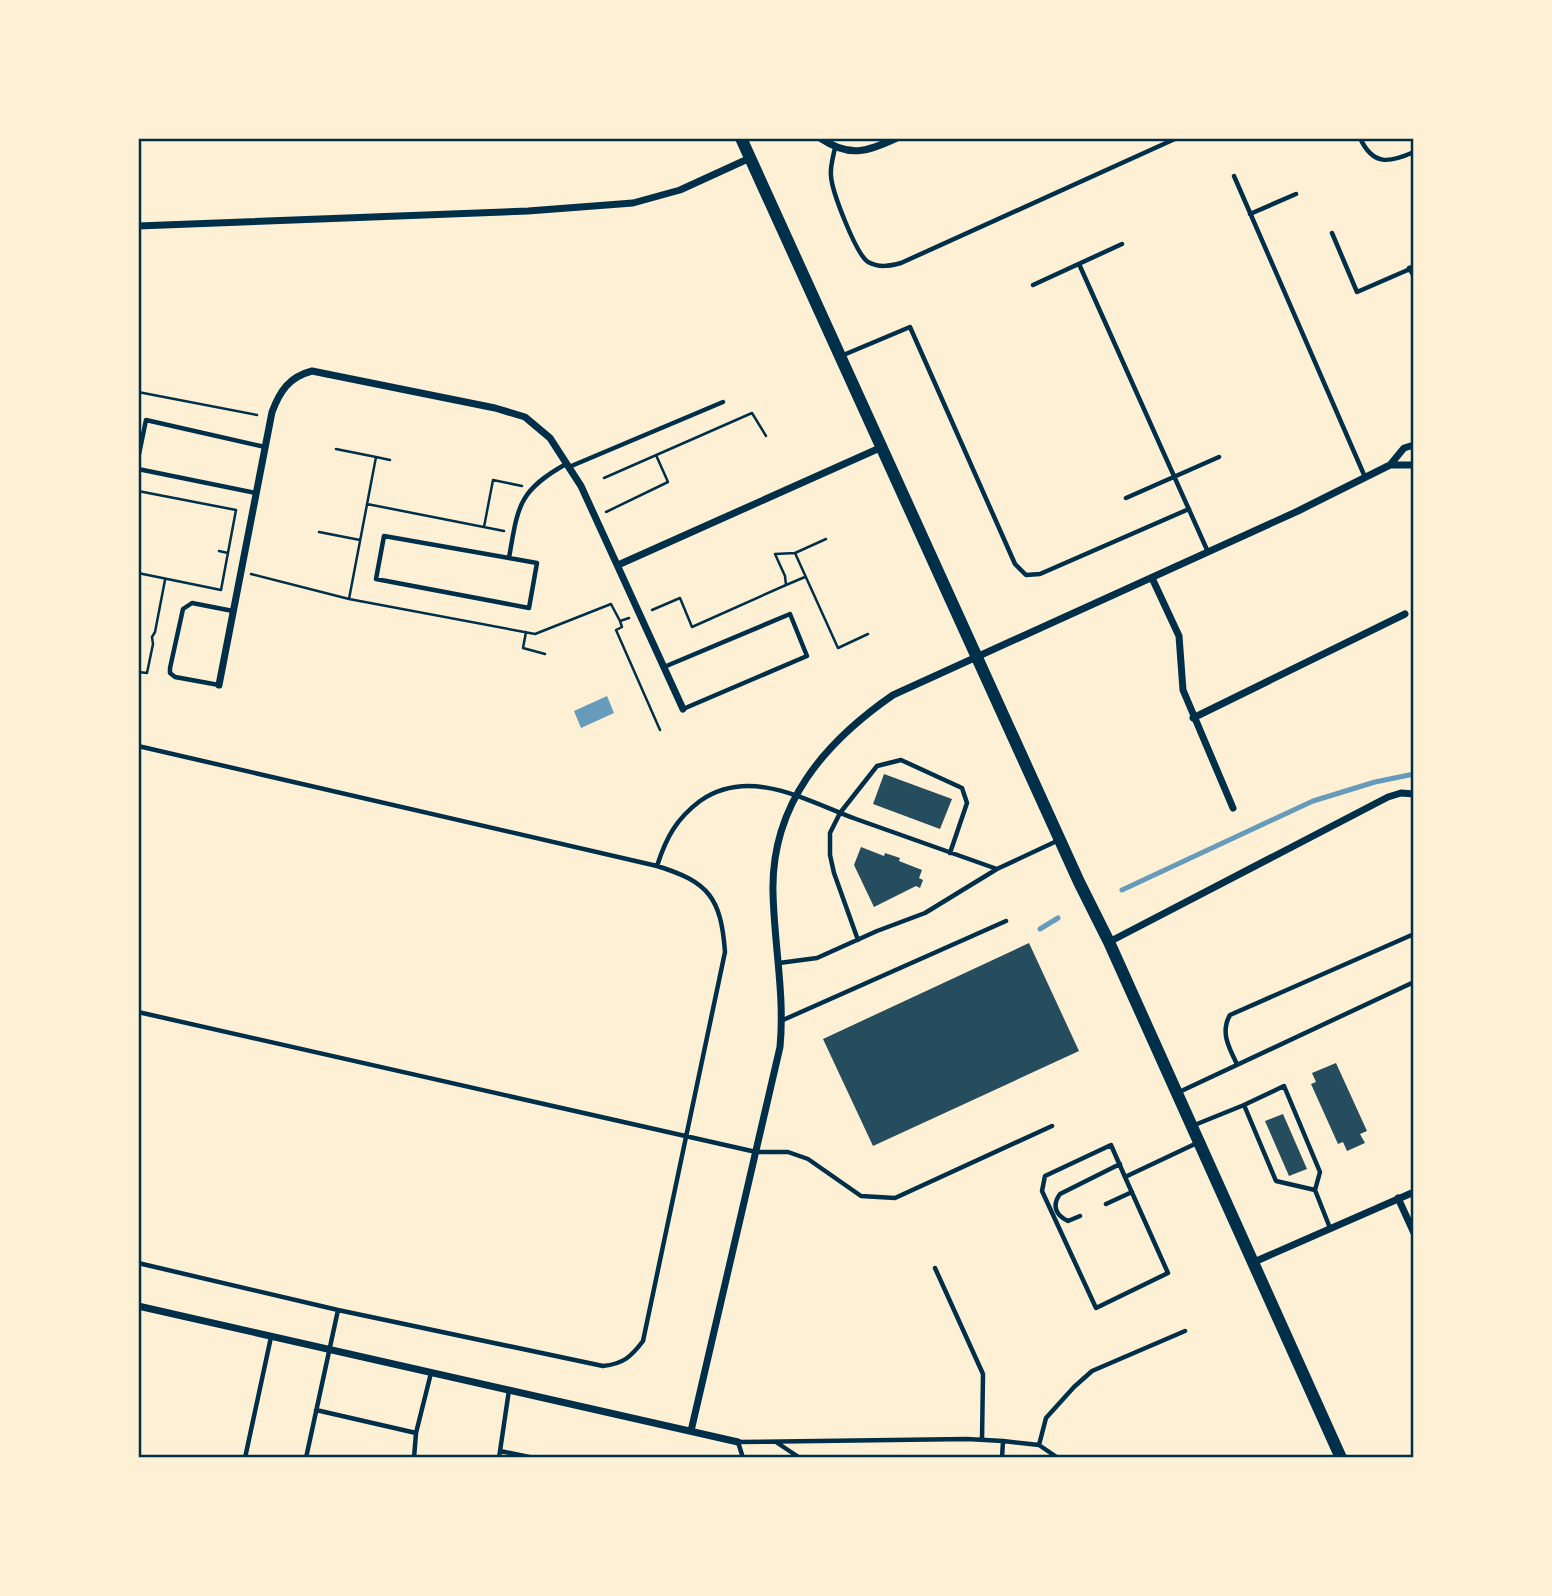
<svg xmlns="http://www.w3.org/2000/svg" width="1552" height="1596" viewBox="0 0 1552 1596" font-family="Rubik,sans-serif">
	<rect width="100%" height="100%" fill="#fdf0d5"/>
	<path fill="#669bbc" d="M 607,696 L 614,713 L 581,728 L 574,711 Z"/>
	<g fill="none" stroke-linecap="round" stroke-linejoin="round">
		<path stroke="#669bbc" stroke-width="5" d="M 1122,890 L 1313,801 L 1375,782 L 1414,774
			M 1040,929 L 1058,918"/>
	</g>
	<path fill="#264d5e" d="M 884,774 L 952,799 L 940,829 L 873,804 Z
		M 861,847 L 884,856 L 885,853 L 900,858 L 899,861 L 922,870 L 919,878 L 923,880 L 920,888 L 916,886 L 874,907 L 854,865 Z
		M 1029,943 L 1079,1051 L 873,1146 L 823,1039 Z
		M 1336,1063 L 1367,1131 L 1360,1134 L 1365,1143 L 1347,1151 L 1343,1142 L 1338,1144 L 1311,1084 L 1316,1082 L 1312,1073 Z
		M 1283,1114 L 1307,1169 L 1289,1176 L 1265,1121 Z"/>
	<g fill="none" stroke-linecap="round" stroke-linejoin="round">
		<path stroke="#003049" stroke-width="2.5" d="M 138,392 L 257,415
			M 336,449 L 376,457
			M 604,478 L 752,413 L 766,436
			M 138,491 L 236,510 L 221,590 L 138,573
			M 367,504 L 504,531
			M 606,512 L 668,482 L 656,455
			M 484,527 L 493,480 L 522,486
			M 319,532 L 360,540
			M 219,551 L 228,553
			M 795,553 L 838,648 L 868,634
			M 251,574 L 349,599 L 535,634 L 611,604 L 620,621
			M 805,577 L 786,585 L 785,576 L 775,554 L 795,553 L 826,539
			M 349,599 L 376,457 L 390,460
			M 652,610 L 680,598 L 692,627 L 786,585
			M 629,618 L 620,621 L 622,627 L 616,630 L 660,730
			M 526,632 L 523,648 L 545,654
			M 138,672 L 147,673 L 153,644 L 152,637 L 155,632 L 165,580"/>
		<path stroke="#003049" stroke-width="4.5" d="M 1360,138 C 1373,166 1389,163 1414,152
			M 835,148 C 833,157 830,167 831,176 C 832,192 856,254 868,262 C 879,268 890,266 901,263 L 1177,138
			M 1234,176 L 1365,477
			M 1250,214 L 1296,194
			M 1332,233 L 1357,292 L 1410,269 L 1414,277
			M 1079,264 L 1208,552
			M 1033,285 L 1122,244
			M 841,356 L 910,327 L 1015,564 L 1026,575 L 1040,574 L 1189,509
			M 138,459 L 146,420 L 265,447
			M 569,467 L 723,402
			M 138,469 L 256,493
			M 1126,498 L 1219,457
			M 509,558 L 384,536 L 376,579 L 529,608 L 537,563 L 509,558 C 518,506 518,491 566,464
			M 664,667 L 790,614 L 807,656 L 683,709
			M 219,685 L 175,677 L 170,673 L 170,668 L 183,609 L 192,603 L 233,611
			M 138,746 L 657,866 C 709,882 721,898 725,952 L 643,1341 C 631,1357 623,1364 603,1366 L 338,1310 L 138,1263
			M 657,866 C 666,838 676,819 700,801 C 750,766 807,801 856,819 C 903,836 950,852 997,869
			M 858,940 L 834,873 L 830,855 L 830,833 L 840,813 L 877,766 L 901,760 L 962,788 L 967,803 L 950,853
			M 779,963 L 817,958 L 877,931 L 925,913 L 997,869 L 1059,840
			M 138,1012 L 756,1152 L 788,1152 L 808,1159 L 861,1196 L 895,1198 L 1052,1126
			M 783,1020 L 1006,921
			M 1237,1064 C 1229,1048 1220,1032 1230,1015 L 1414,934
			M 1177,1093 L 1414,982
			M 1244,1105 L 1284,1086 L 1320,1172 L 1315,1190
			M 1192,1126 L 1244,1105 L 1276,1181 L 1315,1190 L 1330,1228
			M 1125,1177 L 1111,1145 L 1045,1176 L 1042,1191 L 1096,1308 L 1168,1273 L 1125,1177 L 1197,1143
			M 1106,1204 L 1132,1192
			M 1080,1216 L 1068,1221 C 1055,1215 1052,1205 1060,1194 L 1120,1164
			M 935,1268 L 983,1374 L 982,1440
			M 316,1410 L 416,1433
			M 1003,1441 L 1039,1445 L 1046,1418 L 1074,1387 L 1092,1371 L 1185,1331
			M 776,1442 L 800,1458
			M 1039,1445 L 1058,1458
			M 500,1451 L 534,1458
			M 245,1458 L 271,1337
			M 306,1458 L 338,1310
			M 414,1458 L 416,1433 L 431,1373
			M 499,1458 L 509,1390
			M 743,1458 L 738,1442 L 967,1439 L 1003,1441 L 1002,1458"/>
		<path stroke="#003049" stroke-width="7" d="M 820,138 C 850,158 866,152 897,138
			M 138,226 L 528,211 L 633,203 L 680,190 L 750,158
			M 1410,269 L 1414,268
			M 1390,465 L 1414,465
			M 618,565 L 882,447
			M 1152,578 L 1179,636 L 1183,690 L 1233,808
			M 219,685 L 272,412 C 280,391 289,377 312,371 L 495,408 L 525,417 L 550,438 L 581,486 L 683,709
			M 1193,718 L 1405,614
			M 1109,942 L 1388,797 L 1401,793 L 1414,794
			M 1398,1198 L 1414,1233
			M 1254,1262 L 1414,1192
			M 138,1306 L 738,1442
			M 691,1431 L 780,1047 C 785,995 774,944 773,892 C 771,804 825,742 893,695 L 1298,511 L 1390,465 L 1404,448 L 1414,445"/>
		<path stroke="#003049" stroke-width="12" d="M 741,138 L 1079,882 L 1109,942 L 1341,1458"/>
	</g>
	<rect width="1552" height="1596" fill="none" stroke="#fdf0d5" stroke-width="280"/>
	<rect x="140" y="140" width="1272" height="1316" fill="none" stroke="#003049" stroke-width="2.5"/>
</svg>
